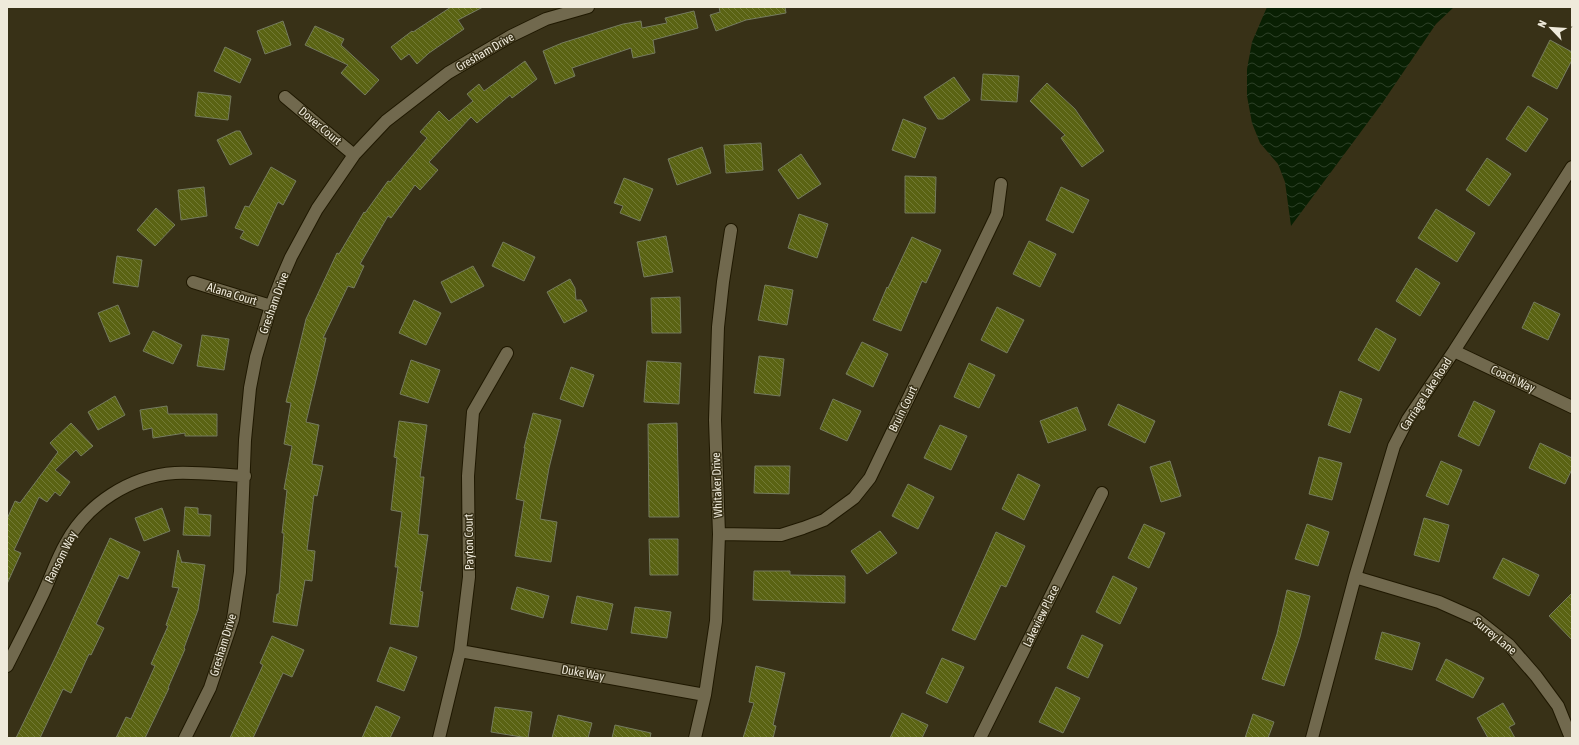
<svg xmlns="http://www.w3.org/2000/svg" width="1579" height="745" viewBox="0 0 1579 745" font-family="'Asap Condensed',sans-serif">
	<defs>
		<pattern id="water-waves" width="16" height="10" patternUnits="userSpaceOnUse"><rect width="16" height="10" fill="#092003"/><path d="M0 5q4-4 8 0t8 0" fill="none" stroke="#2d4127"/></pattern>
		<pattern id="building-back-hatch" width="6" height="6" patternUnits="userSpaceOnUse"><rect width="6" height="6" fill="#5a6313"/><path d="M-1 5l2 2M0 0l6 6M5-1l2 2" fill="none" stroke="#727a35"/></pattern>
	</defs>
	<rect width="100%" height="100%" fill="#383117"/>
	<path fill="url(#water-waves)" d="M 1267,7 L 1454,7 L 1436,24 L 1383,102 L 1291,226 L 1285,182 L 1278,164 L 1260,143 L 1252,123 L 1247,96 L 1247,69 L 1252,42 Z"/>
	<path fill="url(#building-back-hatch)" stroke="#757b5f" d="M 451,7 L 483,7 L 458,20 L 464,29 L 429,53 L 417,64 L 409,54 L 401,60 L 391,47 L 412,31 L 413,32 Z
		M 719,7 L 785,7 L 786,13 L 746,20 L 716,31 L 710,15 L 720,12 Z
		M 694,11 L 698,28 L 653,40 L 655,53 L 633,58 L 631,48 L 572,68 L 575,76 L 555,84 L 543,51 L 562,43 L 623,24 L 641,21 L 642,28 L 667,23 L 665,18 Z
		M 283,21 L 291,45 L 265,54 L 257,31 Z
		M 315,26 L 344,39 L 341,45 L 379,80 L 365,95 L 341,73 L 348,65 L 305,45 Z
		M 1550,40 L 1572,52 L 1572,60 L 1557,89 L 1532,76 Z
		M 225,47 L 251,59 L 240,83 L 214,71 Z
		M 525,61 L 537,79 L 512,98 L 510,95 L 477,123 L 471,117 L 429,162 L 438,170 L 420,190 L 415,185 L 391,218 L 388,216 L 360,264 L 364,266 L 354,288 L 348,286 L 323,338 L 326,338 L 306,422 L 319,425 L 312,464 L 323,466 L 317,496 L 314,495 L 307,550 L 315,551 L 312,581 L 305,580 L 297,626 L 273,622 L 277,594 L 279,594 L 284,533 L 282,533 L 287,490 L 284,489 L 292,446 L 284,444 L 291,403 L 286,402 L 306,319 L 337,253 L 339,254 L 364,212 L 365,213 L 388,181 L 390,182 L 427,138 L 420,132 L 439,111 L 449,121 L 473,101 L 467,94 L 479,84 L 484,91 Z
		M 983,74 L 1019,76 L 1017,102 L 981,100 Z
		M 954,77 L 970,100 L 943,119 L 938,119 L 924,97 Z
		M 1047,83 L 1075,109 L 1104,151 L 1082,167 L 1061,138 L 1065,135 L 1030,101 Z
		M 198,92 L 231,96 L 228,120 L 195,116 Z
		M 1528,106 L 1548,119 L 1526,152 L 1506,139 Z
		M 903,119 L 926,128 L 915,158 L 892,150 Z
		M 236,131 L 240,131 L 252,154 L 230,165 L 217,140 Z
		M 761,143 L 763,170 L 726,173 L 724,145 Z
		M 702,147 L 711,173 L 677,185 L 668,159 Z
		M 801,154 L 821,184 L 798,199 L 778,170 Z
		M 1487,158 L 1511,174 L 1489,206 L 1466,190 Z
		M 271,167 L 296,181 L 283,205 L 278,202 L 258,246 L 240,238 L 244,231 L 235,228 L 245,206 L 249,207 Z
		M 905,176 L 936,177 L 935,213 L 905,213 Z
		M 624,178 L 653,189 L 640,221 L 620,213 L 623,206 L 614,203 Z
		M 204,187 L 207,216 L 181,220 L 178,190 Z
		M 1061,187 L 1089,200 L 1073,233 L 1046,220 Z
		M 156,208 L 175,225 L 155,246 L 137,230 Z
		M 1436,209 L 1475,233 L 1457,262 L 1418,238 Z
		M 799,214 L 828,224 L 817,258 L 788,248 Z
		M 666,236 L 673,272 L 644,277 L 637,242 Z
		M 912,237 L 941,250 L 926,283 L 922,281 L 901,331 L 873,320 L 887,287 L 888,288 Z
		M 1029,241 L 1056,254 L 1040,287 L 1013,274 Z
		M 503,242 L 535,257 L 524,281 L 492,266 Z
		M 117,256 L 142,260 L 138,287 L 113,283 Z
		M 473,266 L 484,286 L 451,303 L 441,282 Z
		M 1416,268 L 1440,283 L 1420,316 L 1396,301 Z
		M 570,279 L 575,288 L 576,300 L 581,300 L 587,311 L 564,323 L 547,292 Z
		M 765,285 L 793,290 L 787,325 L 758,320 Z
		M 680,297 L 681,333 L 652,333 L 651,298 Z
		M 414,300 L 441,313 L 426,345 L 399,333 Z
		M 1534,302 L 1560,314 L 1548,340 L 1522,328 Z
		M 118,305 L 130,334 L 110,342 L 98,313 Z
		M 997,307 L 1024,320 L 1007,353 L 981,340 Z
		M 1376,328 L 1396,339 L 1379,371 L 1358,360 Z
		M 153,331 L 182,345 L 173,364 L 143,351 Z
		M 202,335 L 229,339 L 224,370 L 197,366 Z
		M 862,342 L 888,354 L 873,387 L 846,374 Z
		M 759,356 L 784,359 L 780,396 L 754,393 Z
		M 411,360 L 440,370 L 428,403 L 400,394 Z
		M 647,361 L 681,363 L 679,404 L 644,402 Z
		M 969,363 L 995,375 L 979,408 L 954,397 Z
		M 571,367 L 594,375 L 583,407 L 560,399 Z
		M 1340,391 L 1362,399 L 1350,433 L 1328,425 Z
		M 115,396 L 125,415 L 98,430 L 88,412 Z
		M 833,399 L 861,411 L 847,441 L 820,429 Z
		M 1474,401 L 1495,411 L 1479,446 L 1458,436 Z
		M 1118,404 L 1155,421 L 1145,443 L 1108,425 Z
		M 167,406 L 168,414 L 217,414 L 217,436 L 185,436 L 185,433 L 153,438 L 152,428 L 143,430 L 140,410 Z
		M 1077,407 L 1086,430 L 1048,443 L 1040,421 Z
		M 533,413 L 561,420 L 549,468 L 540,519 L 557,522 L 551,562 L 515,556 L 524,501 L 516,499 L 525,448 L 524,448 Z
		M 399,421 L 427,425 L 420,477 L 424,477 L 418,534 L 428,535 L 420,591 L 423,592 L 418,627 L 390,624 L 398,567 L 395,567 L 402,512 L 391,510 L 397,458 L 394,457 Z
		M 71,423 L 93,446 L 81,456 L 76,450 L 55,470 L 70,482 L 60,496 L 55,492 L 47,502 L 39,497 L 14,550 L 21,553 L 7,584 L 7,519 L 15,501 L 20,503 L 58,452 L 50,443 Z
		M 677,423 L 679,517 L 649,517 L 648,424 Z
		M 940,425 L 967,436 L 951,470 L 924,458 Z
		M 1540,443 L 1572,458 L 1572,469 L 1565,484 L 1529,468 Z
		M 1319,457 L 1342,463 L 1332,500 L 1309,494 Z
		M 1170,461 L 1181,496 L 1161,502 L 1150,467 Z
		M 1441,461 L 1462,470 L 1448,505 L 1426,496 Z
		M 755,466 L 790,466 L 789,494 L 754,493 Z
		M 1018,474 L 1040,485 L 1024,520 L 1002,509 Z
		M 908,484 L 934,497 L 918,529 L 892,516 Z
		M 185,507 L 198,508 L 198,514 L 211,515 L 210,536 L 183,535 Z
		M 162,508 L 170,531 L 144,541 L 135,518 Z
		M 1424,518 L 1449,525 L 1439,562 L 1414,555 Z
		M 1144,524 L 1165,533 L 1149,568 L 1128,558 Z
		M 1307,524 L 1329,532 L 1318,566 L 1295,559 Z
		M 880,531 L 897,553 L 867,574 L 851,551 Z
		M 996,532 L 1025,546 L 1006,587 L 1001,585 L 975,640 L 952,630 Z
		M 110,538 L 140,552 L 128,579 L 119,575 L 96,624 L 104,628 L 91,655 L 89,654 L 71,693 L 63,689 L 40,738 L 16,738 L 56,656 Z
		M 649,539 L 678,539 L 678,575 L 650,575 Z
		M 178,550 L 182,563 L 182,562 L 205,565 L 198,610 L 184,648 L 185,649 L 168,688 L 169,688 L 145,738 L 116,738 L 126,717 L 131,719 L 155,666 L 151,664 L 168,626 L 166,625 L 179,588 L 172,587 Z
		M 1503,558 L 1539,575 L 1529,596 L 1493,578 Z
		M 754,571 L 790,571 L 790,575 L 845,576 L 845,603 L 753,600 Z
		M 1113,576 L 1137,588 L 1120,624 L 1096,612 Z
		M 517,587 L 549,596 L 543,618 L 511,609 Z
		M 1287,590 L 1310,596 L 1300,637 L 1284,686 L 1262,679 L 1277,634 Z
		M 1572,593 L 1572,640 L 1549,616 Z
		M 577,596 L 613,604 L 607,630 L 571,623 Z
		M 635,607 L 671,612 L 667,638 L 631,633 Z
		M 1382,632 L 1420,643 L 1412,670 L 1375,659 Z
		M 1082,635 L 1103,645 L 1088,678 L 1067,668 Z
		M 272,636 L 304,650 L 292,677 L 283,673 L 253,738 L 230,738 L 263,665 L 260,663 Z
		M 390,647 L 417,657 L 404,691 L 377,681 Z
		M 942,658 L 964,667 L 947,703 L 926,693 Z
		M 1446,659 L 1484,678 L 1473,698 L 1436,680 Z
		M 756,666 L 785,673 L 773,725 L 776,726 L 773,738 L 743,738 L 754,703 L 749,702 Z
		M 1056,687 L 1080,698 L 1063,733 L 1039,722 Z
		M 1503,703 L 1515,724 L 1509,727 L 1515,738 L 1488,738 L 1477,718 Z
		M 376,706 L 400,717 L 390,738 L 362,738 Z
		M 495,707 L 532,712 L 528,738 L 491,732 Z
		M 902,713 L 928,725 L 922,738 L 890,738 Z
		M 1253,714 L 1274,722 L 1268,738 L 1245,738 Z
		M 558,715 L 592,723 L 588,738 L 552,738 Z
		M 615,725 L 651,733 L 650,738 L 612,738 Z"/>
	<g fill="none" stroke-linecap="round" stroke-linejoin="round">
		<defs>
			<path id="street" d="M 285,97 L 354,155
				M 193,282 L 271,306
				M 1454,351 L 1572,407
				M 719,534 L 781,535 L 803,528 L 824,520 L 854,498 L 870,478 L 997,214 L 1001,184
				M 1355,577 L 1439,602 L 1475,618 L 1509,645 L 1536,676 L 1558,706 L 1571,738
				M 460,651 L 705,695
				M 7,666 C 18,644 30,621 41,598 C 50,580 56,560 66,543 C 87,504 130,476 175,473 C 198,472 222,475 245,476
				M 185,738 L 210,688 L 233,619 L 240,572 L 245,440 L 250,388 L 256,357 L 271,306 L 281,280 L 291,257 L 317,209 L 354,155 L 386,121 L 448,73 L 511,36 L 546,19 L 588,7
				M 439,738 L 460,651 L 469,577 L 468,476 L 473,412 L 507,353
				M 695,738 L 705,695 L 716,621 L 719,534 L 715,420 L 718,327 L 723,282 L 731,230
				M 980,738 L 1102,493
				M 1312,738 L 1355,577 L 1394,446 L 1408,419 L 1454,351 L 1572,167"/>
		</defs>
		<use href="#street" stroke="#1f1801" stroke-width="14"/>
		<use href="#street" stroke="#71694e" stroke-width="12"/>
	</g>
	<g text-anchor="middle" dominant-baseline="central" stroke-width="3" stroke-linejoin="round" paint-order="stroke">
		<g font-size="12" fill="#efeadb" stroke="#383117">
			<text transform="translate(485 52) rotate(-30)">Gresham Drive</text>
			<text transform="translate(320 126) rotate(40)">Dover Court</text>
			<text transform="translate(232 294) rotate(17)">Alana Court</text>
			<text transform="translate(274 303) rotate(-70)">Gresham Drive</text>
			<text transform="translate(1513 379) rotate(25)">Coach Way</text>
			<text transform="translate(1426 394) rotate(-57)">Carriage Lake Road</text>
			<text transform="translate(903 409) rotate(-64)">Bruin Court</text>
			<text transform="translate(717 485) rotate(-92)">Whitaker Drive</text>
			<text transform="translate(469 542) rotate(-91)">Payton Court</text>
			<text transform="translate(61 557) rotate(-63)">Ransom Way</text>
			<text transform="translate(1041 616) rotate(-64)">Lakeview Place</text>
			<text transform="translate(1495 636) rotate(39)">Surrey Lane</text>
			<text transform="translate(223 645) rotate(-73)">Gresham Drive</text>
			<text transform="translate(583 673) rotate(10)">Duke Way</text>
		</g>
	</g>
	<rect width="1579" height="745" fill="none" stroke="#efeadb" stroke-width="16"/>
	<g transform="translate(1551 28) rotate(295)" stroke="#383117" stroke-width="3" paint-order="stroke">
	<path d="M0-3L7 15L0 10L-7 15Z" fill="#efeadb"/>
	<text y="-6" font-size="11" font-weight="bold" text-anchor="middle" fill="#efeadb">N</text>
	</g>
</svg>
